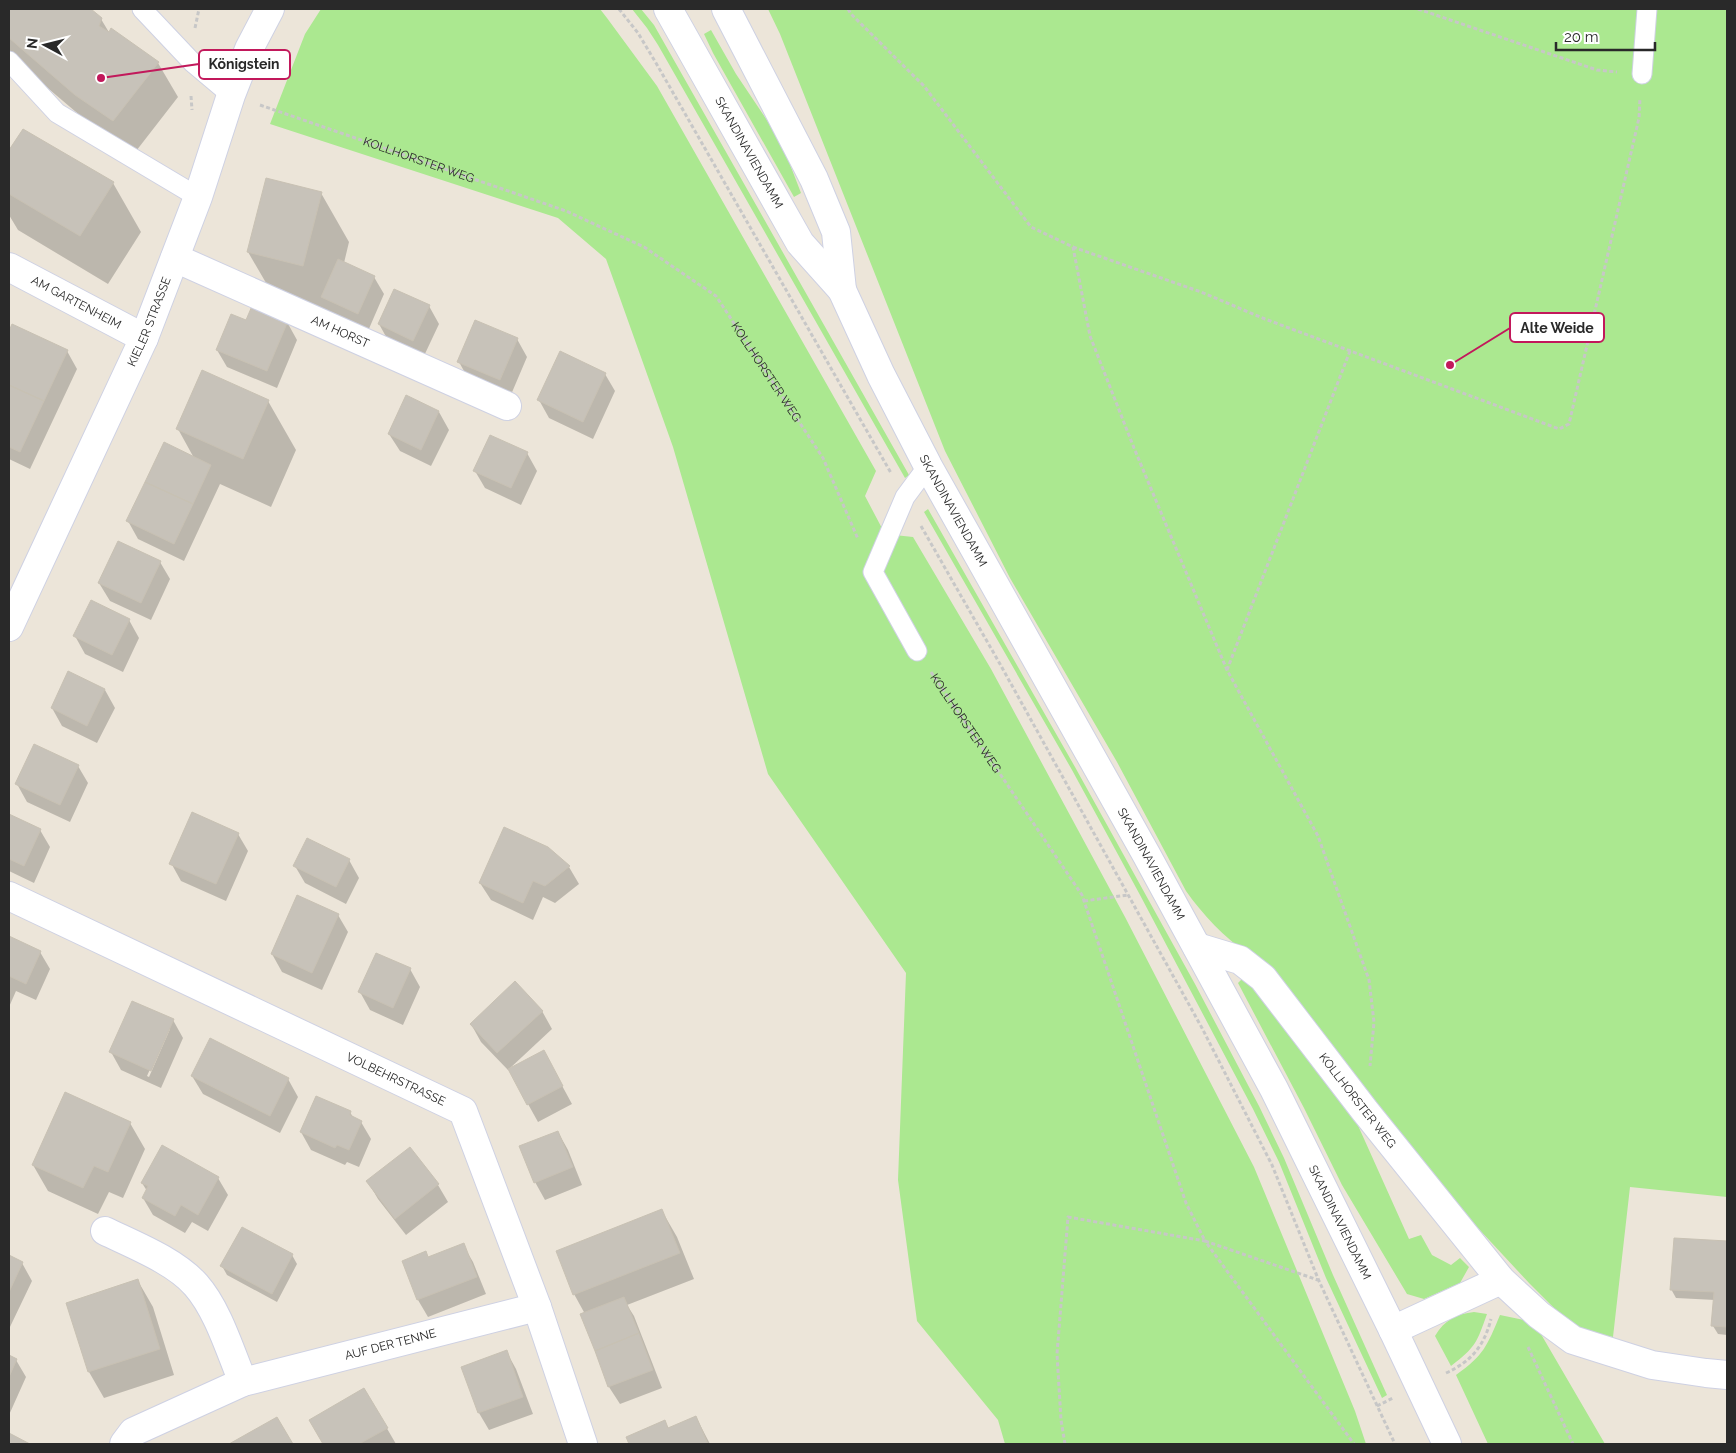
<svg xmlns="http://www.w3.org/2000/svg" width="1736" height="1453" viewBox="0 0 1736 1453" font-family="Raleway,sans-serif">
	<rect width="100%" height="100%" fill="#ece5d9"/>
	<path fill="#abe890" d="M 321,9 L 600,9 L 607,18 L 657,86 L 876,471 L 865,496 L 885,534 L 913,537 L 991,669 L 1125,917 L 1254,1167 L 1355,1411 L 1366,1444 L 1005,1444 L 998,1420 L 917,1321 L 898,1180 L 906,973 L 768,774 L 673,447 L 606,259 L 558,218 L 270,124 L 305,34 Z
		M 632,9 L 641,9 L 654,25 L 909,475 L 905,478 L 658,45 L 647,28 Z
		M 768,9 L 1727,9 L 1727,1197 L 1630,1187 L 1613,1337 L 1586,1332 L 1558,1312 L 1529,1283 L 1477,1227 L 1248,954 C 1224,937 1203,915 1186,891 L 1117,762 L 1010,578 L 945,451 L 780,34 Z
		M 711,30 L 736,74 L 781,141 L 801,193 L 794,197 L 713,53 L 704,34 Z
		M 928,509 L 1075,767 L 1195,984 L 1259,1106 L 1284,1158 L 1333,1275 L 1387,1395 L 1382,1398 L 1326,1278 L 1279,1162 L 1253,1109 L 1140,895 L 1072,770 L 924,512 Z
		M 1242,979 L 1250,983 L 1347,1101 L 1409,1239 L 1421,1235 L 1432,1255 L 1451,1265 L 1460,1258 L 1469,1267 L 1460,1283 L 1424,1299 L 1407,1294 L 1342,1185 L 1304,1108 L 1238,983 Z
		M 1474,1312 L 1487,1314 C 1477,1342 1476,1347 1451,1366 L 1435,1336 C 1444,1320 1457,1314 1474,1312 Z
		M 1500,1315 L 1524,1320 L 1538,1329 L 1605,1444 L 1488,1444 L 1456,1375 C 1484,1355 1487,1346 1500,1315 Z"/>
	<path fill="#0003" fill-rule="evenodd" d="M 9,9 L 89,9 L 101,19 L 110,34 L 158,63 L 178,97 L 133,155 L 96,129 L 10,56 Z
		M 23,130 L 113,183 L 141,232 L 108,284 L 18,230 L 9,215 L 9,152 Z
		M 321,193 L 349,242 L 344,263 L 374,277 L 384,294 L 368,331 L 333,314 L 331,312 L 330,314 L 276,300 L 248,252 Z
		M 429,306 L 439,324 L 423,358 L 389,342 L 379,324 Z
		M 247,322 L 287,322 L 297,340 L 277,388 L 227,367 L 217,350 Z
		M 12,326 L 67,351 L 77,369 L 30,469 L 9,459 L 9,334 Z
		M 517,339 L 527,357 L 510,397 L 469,380 L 459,362 Z
		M 605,374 L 615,391 L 593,439 L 549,418 L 539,400 Z
		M 407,397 L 439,412 L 449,430 L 431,466 L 400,451 L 389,434 Z
		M 268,401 L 296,450 L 271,507 L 220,484 L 184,561 L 138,539 L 128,521 L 194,458 L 178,429 Z
		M 527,453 L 537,471 L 521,505 L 485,488 L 475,471 Z
		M 160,562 L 170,579 L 151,620 L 110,601 L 99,583 Z
		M 129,620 L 139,638 L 123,672 L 85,654 L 75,636 Z
		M 69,673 L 105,690 L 115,708 L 97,743 L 62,726 L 52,708 Z
		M 78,766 L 88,783 L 70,822 L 27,802 L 17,784 Z
		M 9,816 L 40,830 L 50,847 L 34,883 L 9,871 Z
		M 238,834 L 248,851 L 226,901 L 181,881 L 171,863 Z
		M 349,860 L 359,878 L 346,904 L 305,883 L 295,866 Z
		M 569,867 L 579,884 L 555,903 L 543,897 L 533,920 L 491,900 L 480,883 Z
		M 338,915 L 348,932 L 322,990 L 282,972 L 272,954 Z
		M 9,938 L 40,952 L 50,969 L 36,1000 L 16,991 L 9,1007 Z
		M 410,969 L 420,987 L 403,1025 L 370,1010 L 360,992 Z
		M 542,1011 L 552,1029 L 508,1070 L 481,1042 L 471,1024 Z
		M 173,1020 L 183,1038 L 161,1088 L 121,1070 L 111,1052 ZM 168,1029 L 170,1029 L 149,1077 L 147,1076 Z
		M 553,1069 L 572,1104 L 538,1122 L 528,1104 Z
		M 192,1076 L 288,1079 L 298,1097 L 280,1133 L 203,1094 Z
		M 350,1112 L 354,1119 L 361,1122 L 371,1139 L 359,1167 L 347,1162 L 345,1165 L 311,1150 L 301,1132 Z
		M 130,1123 L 145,1149 L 123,1198 L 109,1192 L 98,1214 L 48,1191 L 33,1165 Z
		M 558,1132 L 568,1150 L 582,1185 L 545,1200 L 535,1182 Z
		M 218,1178 L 228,1195 L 208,1231 L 192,1222 L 185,1233 L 153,1215 L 143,1198 L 147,1191 L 142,1183 Z
		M 368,1182 L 438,1185 L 448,1202 L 406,1235 L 378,1199 Z
		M 662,1211 L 677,1237 L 694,1279 L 627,1305 L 634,1316 L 662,1388 L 620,1404 L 609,1387 L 582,1315 L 585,1314 L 574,1294 Z
		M 1675,1239 L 1727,1243 L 1727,1335 L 1718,1334 L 1713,1326 L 1715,1300 L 1676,1298 L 1671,1289 Z
		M 463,1245 L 473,1262 L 486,1294 L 428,1317 L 418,1300 L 403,1262 L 429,1258 Z
		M 292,1255 L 297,1264 L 277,1302 L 227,1275 L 222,1266 Z
		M 9,1257 L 22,1263 L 32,1281 L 9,1329 Z
		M 138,1281 L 153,1307 L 174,1375 L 104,1398 L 89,1372 Z
		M 506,1351 L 516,1369 L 533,1414 L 489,1430 L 479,1413 L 463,1367 Z
		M 9,1356 L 16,1360 L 26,1377 L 9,1415 Z
		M 364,1389 L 396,1444 L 324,1444 L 311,1420 Z
		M 696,1417 L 710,1444 L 631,1444 L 628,1437 L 664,1421 L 669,1429 Z
		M 276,1418 L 291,1444 L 231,1444 Z"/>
	<path fill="#c7c2b9" stroke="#c8c1b3" d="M 9,9 L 91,9 L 102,18 L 99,26 L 109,32 L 111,28 L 159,62 L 113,121 L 75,95 L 9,38 Z
		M 23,129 L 114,182 L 80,236 L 9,194 L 9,150 Z
		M 266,178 L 322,192 L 303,266 L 247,252 Z
		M 338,259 L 375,276 L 358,314 L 321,297 Z
		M 394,289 L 430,305 L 413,341 L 378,324 Z
		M 252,306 L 288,321 L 267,371 L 216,350 L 231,314 L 246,320 Z
		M 475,320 L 518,338 L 500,380 L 457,362 Z
		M 12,324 L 68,350 L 44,401 L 9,385 L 9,331 Z
		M 560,351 L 606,373 L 583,422 L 537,400 Z
		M 202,370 L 269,400 L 243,459 L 176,429 Z
		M 9,385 L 44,401 L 20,452 L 9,447 Z
		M 406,395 L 439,411 L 421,450 L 388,434 Z
		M 490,435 L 528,452 L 511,488 L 473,471 Z
		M 164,442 L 211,465 L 193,504 L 145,482 Z
		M 145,482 L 193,504 L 174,544 L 126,521 Z
		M 118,541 L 161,561 L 141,603 L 98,583 Z
		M 91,600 L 130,619 L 112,655 L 73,636 Z
		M 68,671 L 105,689 L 87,726 L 51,708 Z
		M 34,744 L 79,765 L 60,805 L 15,784 Z
		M 192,812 L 239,833 L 216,884 L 169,864 Z
		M 9,814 L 41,829 L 24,866 L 9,859 Z
		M 504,827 L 548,847 L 570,866 L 545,886 L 533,881 L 523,903 L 479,883 Z
		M 307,838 L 350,859 L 336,887 L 293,866 Z
		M 297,895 L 339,914 L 312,973 L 271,954 Z
		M 9,936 L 41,951 L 26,984 L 9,976 Z
		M 376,953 L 411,968 L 393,1008 L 358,992 Z
		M 515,981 L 543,1011 L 497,1053 L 470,1024 Z
		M 132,1001 L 174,1019 L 151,1071 L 109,1052 Z
		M 210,1038 L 289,1078 L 270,1116 L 191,1076 Z
		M 544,1050 L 563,1086 L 527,1105 L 508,1069 Z
		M 65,1092 L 131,1122 L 108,1172 L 94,1166 L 83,1188 L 32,1165 Z
		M 316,1096 L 351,1111 L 350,1115 L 362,1121 L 349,1150 L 337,1145 L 335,1148 L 300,1132 Z
		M 558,1131 L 573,1167 L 534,1183 L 519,1146 Z
		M 162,1145 L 219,1177 L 198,1215 L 181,1205 L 175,1216 L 142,1198 L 148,1186 L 141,1183 Z
		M 410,1147 L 439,1184 L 395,1219 L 366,1181 Z
		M 662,1209 L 680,1253 L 573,1295 L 556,1251 Z
		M 242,1227 L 293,1254 L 272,1294 L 220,1266 Z
		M 1674,1238 L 1727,1241 L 1727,1327 L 1711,1326 L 1714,1292 L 1670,1290 Z
		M 464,1243 L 477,1277 L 417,1300 L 402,1261 L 426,1251 L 428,1257 Z
		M 9,1255 L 23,1262 L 9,1292 Z
		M 138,1279 L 160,1349 L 88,1372 L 66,1303 Z
		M 624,1297 L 639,1333 L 595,1351 L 580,1314 Z
		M 639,1333 L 653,1370 L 608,1387 L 595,1351 Z
		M 507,1350 L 523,1397 L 478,1413 L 461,1367 Z
		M 9,1355 L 17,1359 L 9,1377 Z
		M 364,1388 L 388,1428 L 359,1444 L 323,1444 L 309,1420 Z
		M 696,1416 L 708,1444 L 629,1444 L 626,1437 L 665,1420 L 668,1428 Z
		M 277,1417 L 293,1444 L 229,1444 Z
		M 9,1433 L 30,1444 L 9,1444 Z"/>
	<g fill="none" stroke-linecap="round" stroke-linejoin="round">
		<defs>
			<path id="service" d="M 142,9 L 193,63 L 231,95
				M 9,61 L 57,113 L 198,197
				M 1642,74 L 1647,9
				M 917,651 L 873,572 L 905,497 L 928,466"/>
			<g id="minor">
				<path id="s3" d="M 175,258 L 507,406"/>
				<path id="s4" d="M 9,267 L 144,338"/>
				<path id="s5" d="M 9,896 L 463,1111 L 537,1307 L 583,1444"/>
				<path id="s6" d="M 1197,947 L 1240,960 L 1263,978 L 1365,1111 L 1501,1280 L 1539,1315 L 1573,1340 L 1652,1365 L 1706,1373 L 1727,1375"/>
				<path d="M 105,1231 C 134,1245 175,1261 196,1285 C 218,1310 230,1351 243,1382"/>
				<path d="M 1393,1330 L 1501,1280"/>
				<path id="s7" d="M 124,1444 L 133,1432 L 243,1382 L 537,1307"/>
			</g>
			<g id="secondary">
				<path id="s8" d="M 668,9 L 800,243 L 842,290 L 881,375 L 928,466 L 1146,854 L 1274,1089 L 1393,1330 L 1447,1444"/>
				<path d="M 726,9 L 814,179 L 836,232 L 842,290"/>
				<path id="s9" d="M 9,627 L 144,338 L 198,197 L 231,95 L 249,49 L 270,9"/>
			</g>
		</defs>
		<use href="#service" stroke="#ced1e3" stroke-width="21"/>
		<use href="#minor" stroke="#ced1e3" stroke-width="30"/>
		<use href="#secondary" stroke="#ced1e3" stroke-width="30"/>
		<g stroke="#c7c7c7" stroke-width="3" stroke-dasharray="4 2.5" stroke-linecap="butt">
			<path d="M 619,9 L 638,33 L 656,63 L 891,473"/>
			<path d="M 848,9 L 851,14 L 924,86 L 1031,227 L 1073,247 L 1090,336 L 1134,448 L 1227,670 L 1318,836 L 1369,980 L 1374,1022 L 1370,1066"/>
			<path d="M 1418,9 L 1597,70 L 1617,72"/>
			<path d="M 195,28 L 199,9"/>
			<path d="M 191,96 L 192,110"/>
			<path id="s1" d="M 260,105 L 566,211 L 644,247 L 716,296 L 823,458 L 858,539"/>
			<path d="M 1073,247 L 1201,292 L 1265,319 L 1559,429 L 1569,424 L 1639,118 L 1640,98"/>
			<path d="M 921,526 L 1000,664 L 1202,1028 L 1272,1165 L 1319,1281 L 1395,1444"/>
			<path d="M 1227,670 L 1350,351"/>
			<path id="s2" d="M 931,672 L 1082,895 L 1186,1203 L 1205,1241 L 1318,1280"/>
			<path d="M 1084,901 L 1128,895"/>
			<path d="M 1528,1347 L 1573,1444"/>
			<path d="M 1446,1373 C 1472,1361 1484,1346 1491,1319"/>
			<path d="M 1377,1406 L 1393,1398"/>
			<path d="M 1065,1444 L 1061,1420 L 1057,1354 L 1068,1217 L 1205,1241 L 1354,1444"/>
		</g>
		<use href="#service" stroke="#fff" stroke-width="19"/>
		<use href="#minor" stroke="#fff" stroke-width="28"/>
		<use href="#secondary" stroke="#fff" stroke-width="28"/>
	</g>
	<g text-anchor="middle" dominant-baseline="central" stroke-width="5" stroke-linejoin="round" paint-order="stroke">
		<g font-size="12" fill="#292929" stroke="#fff">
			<text stroke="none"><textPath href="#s8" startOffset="165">SKANDINAVIENDAMM</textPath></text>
			<text stroke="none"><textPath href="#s1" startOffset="168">KOLLHORSTER WEG</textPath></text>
			<text stroke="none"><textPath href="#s4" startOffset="76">AM GARTENHEIM</textPath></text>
			<text stroke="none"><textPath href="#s9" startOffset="336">KIELER STRASSE</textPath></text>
			<text stroke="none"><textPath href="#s3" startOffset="181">AM HORST</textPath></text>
			<text stroke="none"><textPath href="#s1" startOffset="588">KOLLHORSTER WEG</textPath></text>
			<text stroke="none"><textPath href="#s8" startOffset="579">SKANDINAVIENDAMM</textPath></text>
			<text stroke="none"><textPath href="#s2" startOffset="62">KOLLHORSTER WEG</textPath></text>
			<text stroke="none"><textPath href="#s8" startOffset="984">SKANDINAVIENDAMM</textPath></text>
			<text stroke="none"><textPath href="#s5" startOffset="428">VOLBEHRSTRASSE</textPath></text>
			<text stroke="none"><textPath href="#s6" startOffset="229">KOLLHORSTER WEG</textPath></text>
			<text stroke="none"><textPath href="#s8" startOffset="1389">SKANDINAVIENDAMM</textPath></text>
			<text stroke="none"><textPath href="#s7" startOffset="288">AUF DER TENNE</textPath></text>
		</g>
	</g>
	<path fill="none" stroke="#c2185b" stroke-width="2" d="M101 78L199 64M1450 365L1510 328"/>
	<g fill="#c2185b" stroke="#fff" stroke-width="2">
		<circle cx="101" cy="78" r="5"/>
		<circle cx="1450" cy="365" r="5"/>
	</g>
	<g fill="#fff" stroke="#c2185b" stroke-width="2">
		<rect x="199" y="50" width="91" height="29" rx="5"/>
		<rect x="1510" y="313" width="94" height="29" rx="5"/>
	</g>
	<g font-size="14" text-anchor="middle" font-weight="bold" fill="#292929">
		<text x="244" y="69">Königstein</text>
		<text x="1557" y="333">Alte Weide</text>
	</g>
	<rect width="1736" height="1453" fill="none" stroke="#292929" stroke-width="20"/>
	<g transform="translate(45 45) rotate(277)" stroke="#ffffff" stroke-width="4" paint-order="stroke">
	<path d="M0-4L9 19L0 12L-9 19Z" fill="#292929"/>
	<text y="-8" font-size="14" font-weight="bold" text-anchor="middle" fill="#292929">N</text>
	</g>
	<path d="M1556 42v8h99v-8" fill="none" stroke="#292929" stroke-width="2.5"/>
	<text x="1564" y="42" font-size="15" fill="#292929" stroke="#ffffff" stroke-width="4" paint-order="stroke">20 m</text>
</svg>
